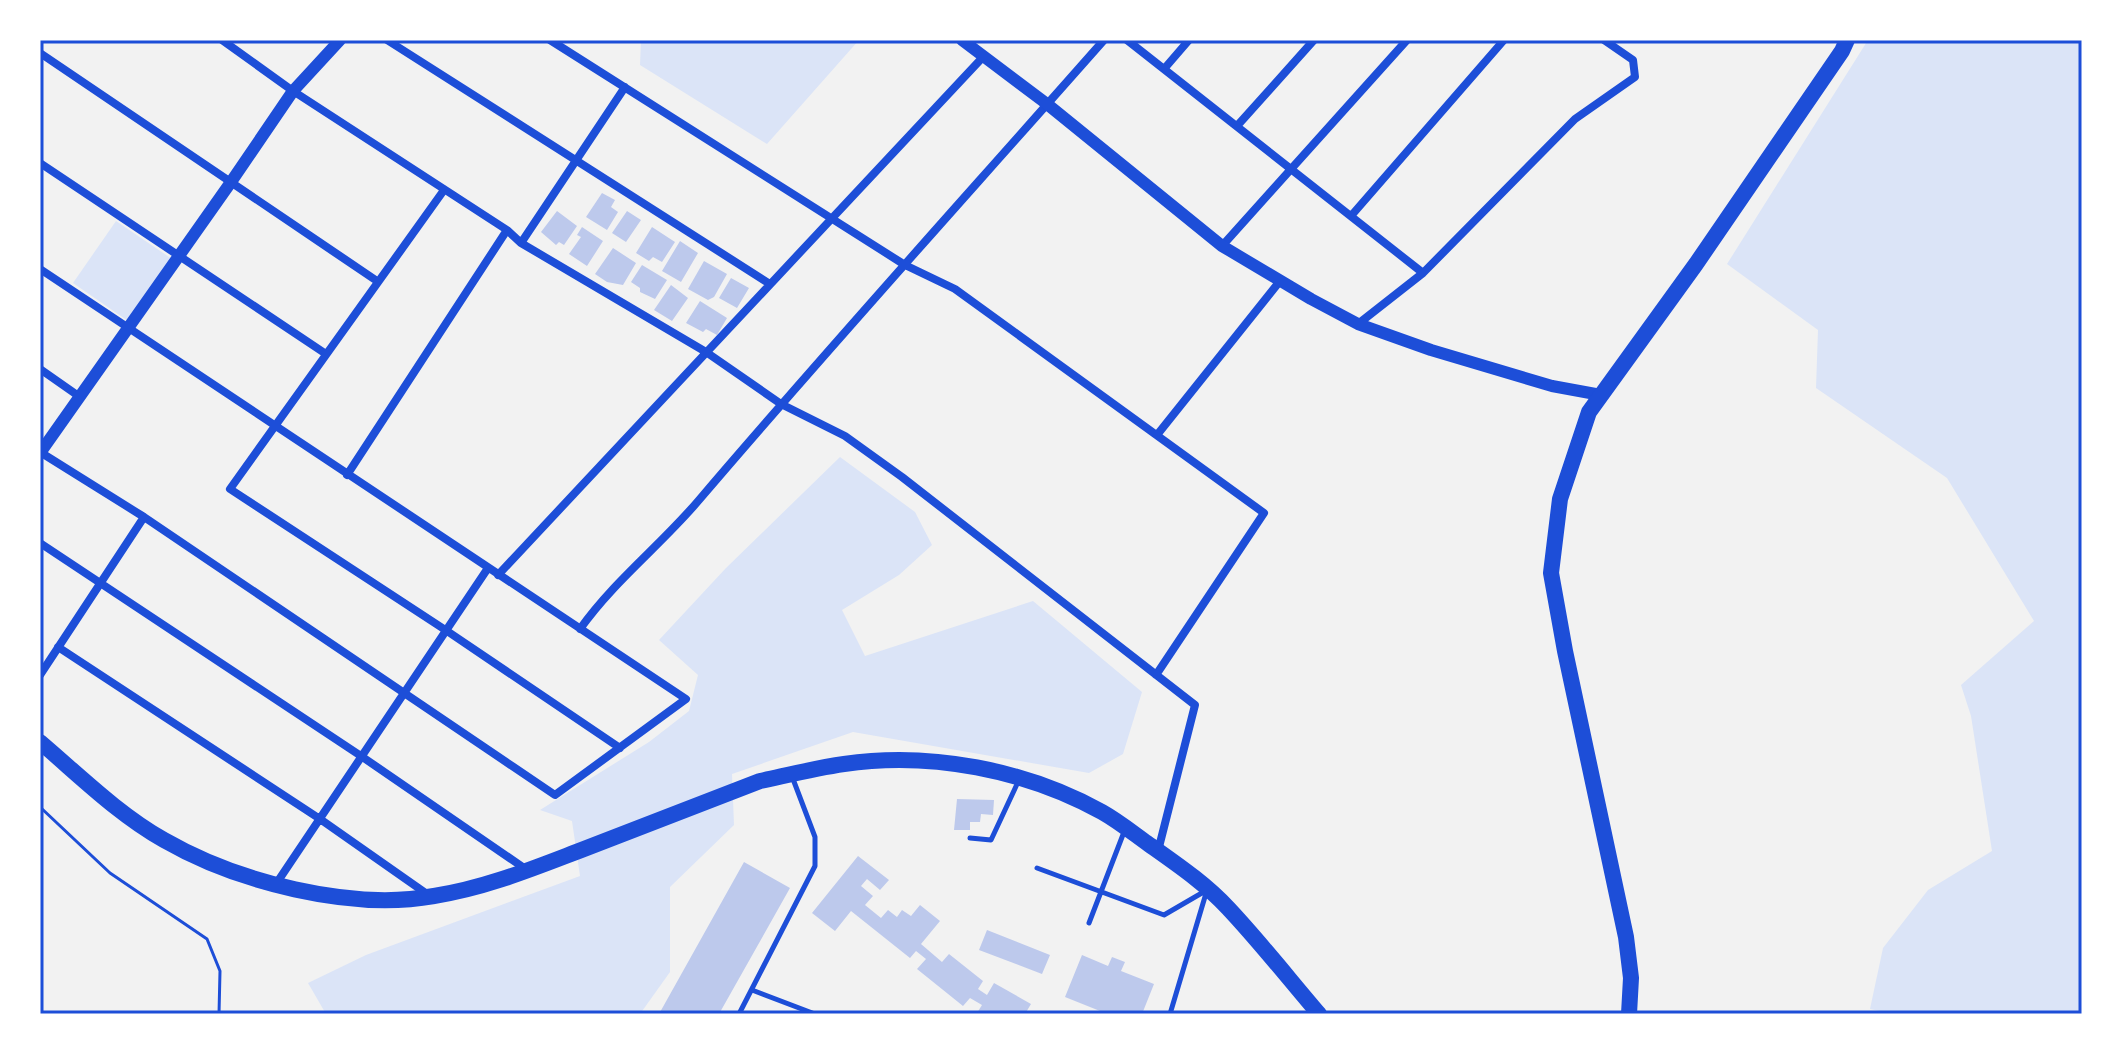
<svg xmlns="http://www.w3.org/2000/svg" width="2122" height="1054" viewBox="0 0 2122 1054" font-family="'Work Sans',sans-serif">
	<rect width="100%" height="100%" fill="#f2f2f2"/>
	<path fill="#dbe4f7" d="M 641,40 L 859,40 L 767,144 L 640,65 Z
		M 1868,40 L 2082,40 L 2082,1014 L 1894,1014 L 1870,1009 L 1883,948 L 1928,890 L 1992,851 L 1971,716 L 1961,685 L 2034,621 L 1947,478 L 1816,388 L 1818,330 L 1727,264 Z
		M 116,221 L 172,259 L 128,321 L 73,283 Z
		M 840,457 L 915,512 L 932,545 L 899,575 L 842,610 L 865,656 L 1033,601 L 1142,692 L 1123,754 L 1089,773 L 853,732 L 732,774 L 734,825 L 670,887 L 670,972 L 640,1014 L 326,1014 L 308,983 L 366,955 L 580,876 L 572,821 L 540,810 L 649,742 L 689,711 L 698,675 L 659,640 L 726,568 Z"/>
	<path fill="#bdc9ec" d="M 602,193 L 615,200 L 611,207 L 618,212 L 607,230 L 586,217 Z
		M 557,211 L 577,226 L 564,245 L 559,242 L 556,245 L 541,232 Z
		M 627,211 L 641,220 L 626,242 L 612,233 Z
		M 582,227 L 603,241 L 587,266 L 569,254 L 581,237 L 577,235 Z
		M 652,227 L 675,242 L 662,262 L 653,257 L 649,261 L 636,253 Z
		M 680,241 L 698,253 L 681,282 L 662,271 Z
		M 613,248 L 636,263 L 623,285 L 607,282 L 595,274 Z
		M 704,261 L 727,274 L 714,297 L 708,300 L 688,289 Z
		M 642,265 L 667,280 L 655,299 L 640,292 L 640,288 L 631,282 Z
		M 731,278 L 749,288 L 737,308 L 719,298 Z
		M 671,285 L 688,298 L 672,321 L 654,310 Z
		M 700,301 L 727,318 L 717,335 L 706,329 L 703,332 L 686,323 Z
		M 957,799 L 994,800 L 993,815 L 981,814 L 980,822 L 970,822 L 970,830 L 954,830 Z
		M 858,856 L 889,880 L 880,890 L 867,879 L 861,886 L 873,896 L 865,905 L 881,918 L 888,910 L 897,917 L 902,910 L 911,916 L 920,905 L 940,921 L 921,944 L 942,962 L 949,954 L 983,981 L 978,989 L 987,995 L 994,983 L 1031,1004 L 1025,1014 L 979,1014 L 977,1013 L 982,1005 L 970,998 L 963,1006 L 917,969 L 926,959 L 916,951 L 910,958 L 851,911 L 835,931 L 812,913 Z
		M 744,862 L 790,888 L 719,1014 L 659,1014 Z
		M 987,930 L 1050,955 L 1042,974 L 979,950 Z
		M 1082,955 L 1108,966 L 1112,957 L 1125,962 L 1121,971 L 1154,984 L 1142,1014 L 1098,1014 L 1100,1011 L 1065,997 Z"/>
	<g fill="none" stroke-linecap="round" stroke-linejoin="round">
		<path stroke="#1d4ed8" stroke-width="3" d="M 40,807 L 110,873 L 207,939 L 220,971 L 219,1014"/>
		<path stroke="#1d4ed8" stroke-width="5" d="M 970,838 L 991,840 L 1018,782
			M 1037,868 L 1164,915 L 1207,890 L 1170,1014
			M 1089,923 L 1124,832
			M 752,990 L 815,1014
			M 739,1014 L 815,866 L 815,837 L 793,779"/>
		<path stroke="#1d4ed8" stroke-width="8" d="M 222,40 L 293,91 L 507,230 L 521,243 L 706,352 L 781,404 L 845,436 L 902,477 L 1195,705 L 1158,851
			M 387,40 L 770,284
			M 550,40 L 905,265 L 955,289 L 1264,513 L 1156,675
			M 1127,40 L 1423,273
			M 40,53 L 377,281
			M 1164,69 L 1189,40
			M 1237,126 L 1314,40
			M 40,163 L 326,354
			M 444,190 L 230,489 L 447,631 L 620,748
			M 1351,216 L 1504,40
			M 521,243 L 625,87
			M 1222,246 L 1407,40
			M 40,269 L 686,699 L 555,795 L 144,517 L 40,452
			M 1358,324 L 1423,273 L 1575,119 L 1635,77 L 1633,60 L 1604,40
			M 40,369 L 80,397
			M 1157,435 L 1280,281
			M 347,475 L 507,230
			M 40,543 L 361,756 L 527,870
			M 498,575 L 983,57
			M 580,629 C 614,581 661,545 699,500 C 832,344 969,193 1104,40
			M 58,647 L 320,819 L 427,894
			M 40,675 L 144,517
			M 276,884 L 488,568"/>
		<path stroke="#1d4ed8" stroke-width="12" d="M 962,40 L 1047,104 L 1222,246 L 1311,299 L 1358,324 L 1431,350 L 1552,386 L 1601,395
			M 40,453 L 231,182 L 293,91 L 340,40"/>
		<path stroke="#1d4ed8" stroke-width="16" d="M 1629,1014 L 1631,978 L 1626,937 L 1565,651 L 1551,573 L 1560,499 L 1589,412 L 1696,264 L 1842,51 L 1847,40"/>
		<path stroke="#1d4ed8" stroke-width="16" d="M 40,742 C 80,776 118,814 164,840 C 237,882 350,911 434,896 C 486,888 534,868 584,849 C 643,826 702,804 760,781 C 788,775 816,768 844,764 C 930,751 1026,770 1102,812 C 1118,821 1133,833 1147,843 C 1175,863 1205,883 1228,908 C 1260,942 1289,979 1319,1014"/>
	</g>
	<rect width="2122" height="1054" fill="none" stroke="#ffffff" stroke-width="84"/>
	<rect x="42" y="42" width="2038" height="970" fill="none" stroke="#1d4ed8" stroke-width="3"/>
</svg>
